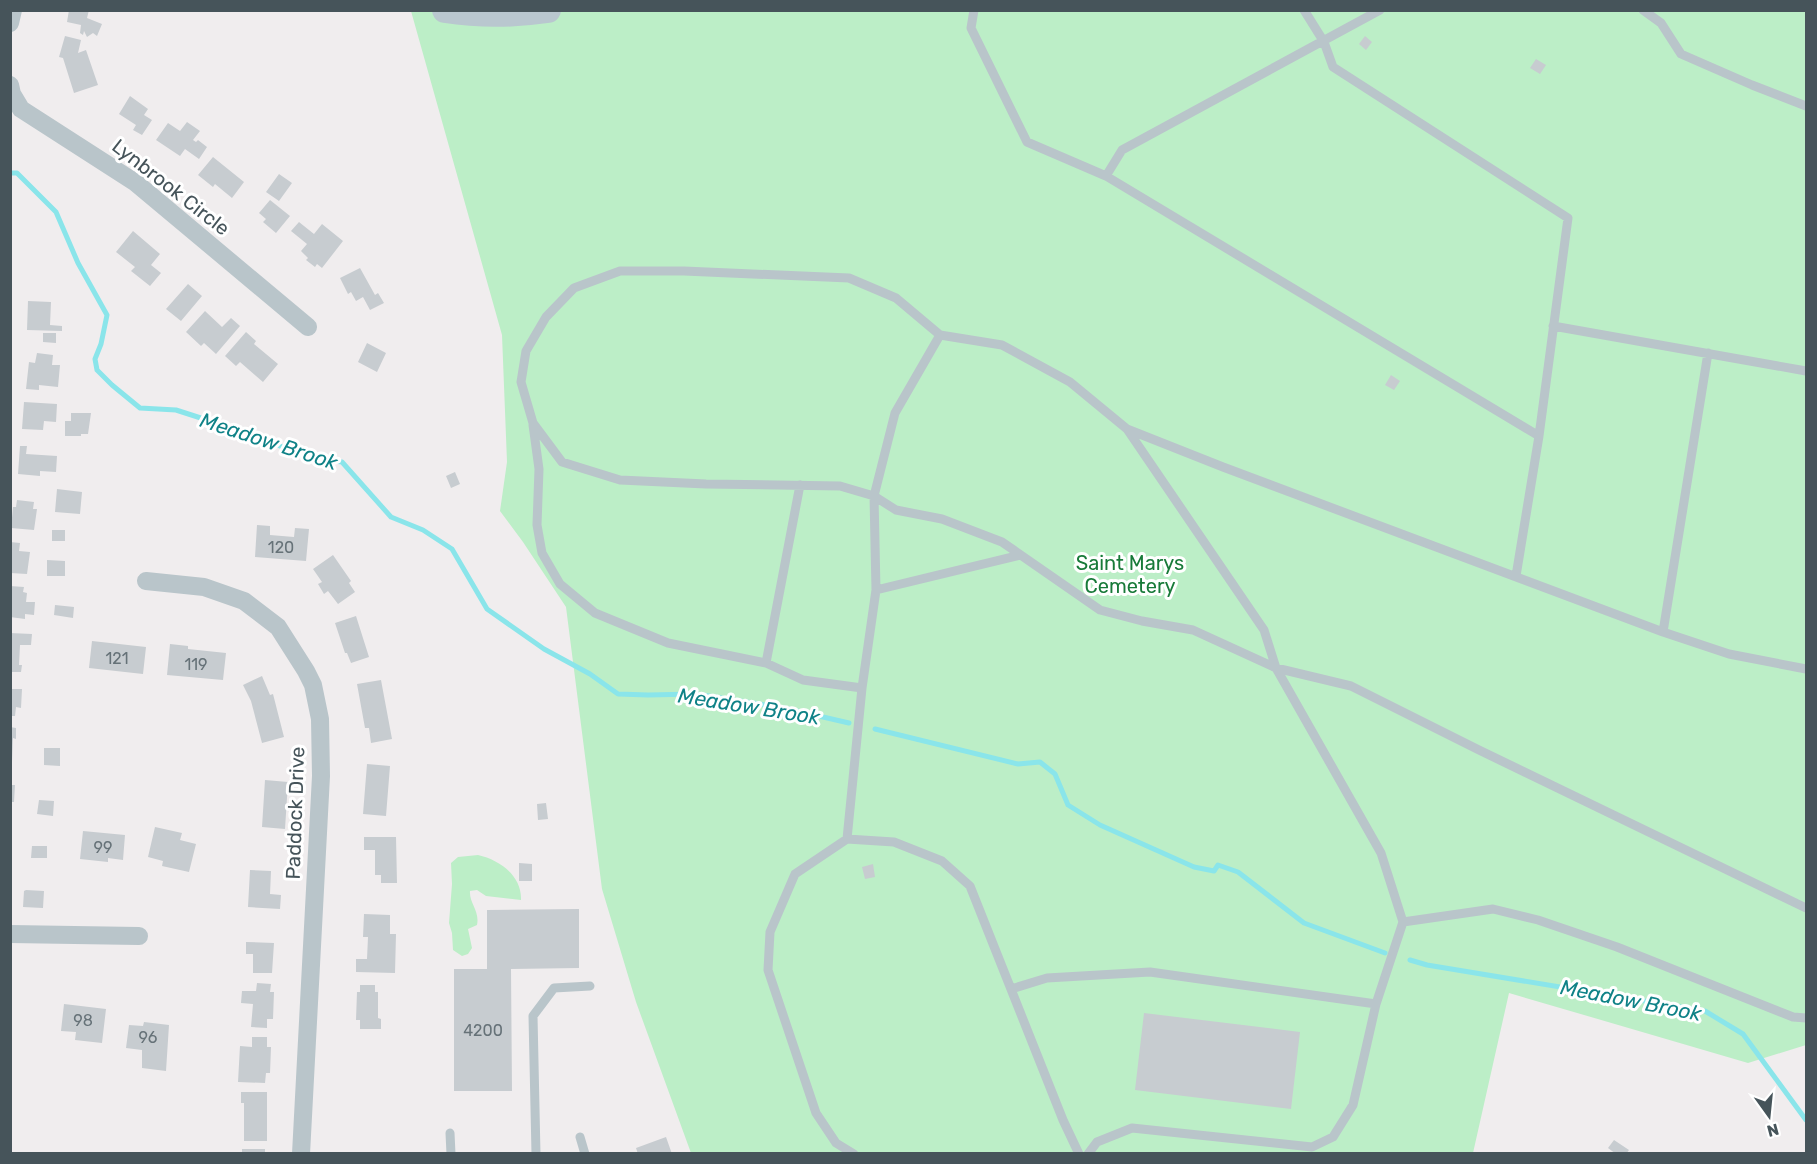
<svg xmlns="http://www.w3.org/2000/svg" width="1817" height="1164" viewBox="0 0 1817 1164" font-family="Rubik,sans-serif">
	<rect width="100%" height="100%" fill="#f0edee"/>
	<path fill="#bceec7" d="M 411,11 L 1806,11 L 1806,1045 L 1748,1063 L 1509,993 L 1473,1153 L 691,1153 L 636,1002 L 602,889 L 566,607 L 523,542 L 500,511 L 507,462 L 502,335 Z
		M 478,855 C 500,860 522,876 521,900 L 486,896 L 477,890 L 470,891 C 469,903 480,911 477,925 L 468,929 L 472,948 L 468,954 L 462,956 L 453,950 L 452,933 L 449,923 L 452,884 L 451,863 L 458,857 Z"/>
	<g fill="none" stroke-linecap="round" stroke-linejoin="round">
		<path stroke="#8ae5ea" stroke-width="5" d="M 10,173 L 17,173 L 56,212 L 78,263 L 107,315 L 101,344 L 95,359 L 97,370 L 112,385 L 140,408 L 176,410 L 241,431 L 285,448 L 319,459 L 342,462 L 391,517 L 423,530 L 452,549 L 487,609 L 544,649 L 590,674 L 618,694 L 648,695 L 696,694 L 784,708 L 849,723
			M 875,729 L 1018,764 L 1040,762 L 1055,774 L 1068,805 L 1100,825 L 1194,867 L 1214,871 L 1218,865 L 1238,872 L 1304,923 L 1385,953
			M 1410,960 L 1427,965 L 1705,1011 L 1743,1034 L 1806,1120"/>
	</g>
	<path fill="#c7ccd0" d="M 69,10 L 89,10 L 87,18 L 102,24 L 97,36 L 93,33 L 87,37 L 84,31 L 83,35 L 80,33 L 81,25 L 67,22 Z
		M 65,36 L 81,40 L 78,53 L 86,50 L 98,85 L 74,93 L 63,58 L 59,57 Z
		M 1365,36 L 1372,42 L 1366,50 L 1359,44 Z
		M 1536,59 L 1546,65 L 1540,74 L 1530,68 Z
		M 130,96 L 148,109 L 144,115 L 152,120 L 142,135 L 133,130 L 136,125 L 119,114 Z
		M 187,122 L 200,131 L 193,140 L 196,142 L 198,140 L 207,147 L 199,159 L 185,149 L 180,156 L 156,140 L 168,123 L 180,131 Z
		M 213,157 L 244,182 L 232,198 L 215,184 L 213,187 L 198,175 Z
		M 279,174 L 292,183 L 279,201 L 266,192 Z
		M 270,200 L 290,216 L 276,233 L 263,222 L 266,219 L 259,213 Z
		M 299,222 L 314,234 L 322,224 L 343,241 L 322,268 L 317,264 L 315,267 L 306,260 L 308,258 L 301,251 L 307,244 L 291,231 Z
		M 133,231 L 160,254 L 151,265 L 161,273 L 150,286 L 131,271 L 135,267 L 116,252 Z
		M 360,268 L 375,295 L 378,293 L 384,303 L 370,310 L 363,297 L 356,301 L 351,292 L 348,294 L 340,278 Z
		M 188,284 L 202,296 L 181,321 L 166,309 Z
		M 28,301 L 51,302 L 50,325 L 62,326 L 62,331 L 27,330 Z
		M 205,311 L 222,327 L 231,318 L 240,326 L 216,354 L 204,343 L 201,346 L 186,332 Z
		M 246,332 L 256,341 L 254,344 L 278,364 L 263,382 L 240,362 L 236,366 L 225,356 Z
		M 43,333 L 56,333 L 56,343 L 43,342 Z
		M 367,343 L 386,353 L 377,372 L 358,362 Z
		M 37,353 L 53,355 L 52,365 L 60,365 L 58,387 L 39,385 L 39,390 L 26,389 L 29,362 L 35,363 Z
		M 1391,375 L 1400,381 L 1394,390 L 1385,385 Z
		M 24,402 L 57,404 L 56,422 L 44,421 L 43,430 L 22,429 Z
		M 71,413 L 91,413 L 88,434 L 81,434 L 81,436 L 65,436 L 65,421 L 71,421 Z
		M 20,446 L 27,446 L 26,454 L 57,456 L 56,472 L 40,471 L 40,476 L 18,474 Z
		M 455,472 L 460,484 L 451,488 L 446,476 Z
		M 57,489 L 82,492 L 80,514 L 55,512 Z
		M 17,500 L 34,502 L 33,509 L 37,509 L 34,530 L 11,528 L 13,507 L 16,507 Z
		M 257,525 L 270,526 L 270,535 L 294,537 L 295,528 L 309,529 L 306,561 L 255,557 Z
		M 52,530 L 65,530 L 65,541 L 52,541 Z
		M 10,542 L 20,543 L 19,551 L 30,552 L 27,574 L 10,573 Z
		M 333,555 L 351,581 L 349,583 L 355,592 L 338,604 L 328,591 L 324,594 L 318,584 L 322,582 L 313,569 Z
		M 47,560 L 65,561 L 65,576 L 47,576 Z
		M 10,586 L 24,587 L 23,592 L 27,593 L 26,602 L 35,602 L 34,615 L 25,614 L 25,619 L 10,617 Z
		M 55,605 L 74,607 L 73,618 L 54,615 Z
		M 356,616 L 369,657 L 351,663 L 347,653 L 345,653 L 335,623 Z
		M 10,633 L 32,634 L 31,645 L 20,645 L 19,665 L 22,665 L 21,672 L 10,672 Z
		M 92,641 L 146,647 L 143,674 L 89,668 Z
		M 170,644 L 188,646 L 188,649 L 226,653 L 223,680 L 167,675 Z
		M 262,676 L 270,695 L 273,694 L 284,737 L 262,743 L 251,701 L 243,685 Z
		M 381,680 L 392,739 L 371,743 L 369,728 L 365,728 L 357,684 Z
		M 10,689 L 22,689 L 21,708 L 16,707 L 15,716 L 10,716 Z
		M 10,727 L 16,728 L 16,739 L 13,738 L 12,762 L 10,762 Z
		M 44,748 L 60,748 L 60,766 L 44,765 Z
		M 367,764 L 390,766 L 386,816 L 363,814 Z
		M 265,780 L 288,782 L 285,829 L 262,827 Z
		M 10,785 L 15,785 L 14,802 L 10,802 Z
		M 39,800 L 54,801 L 53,816 L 37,814 Z
		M 546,803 L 548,819 L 538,820 L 537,804 Z
		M 155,827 L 182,833 L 180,840 L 196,844 L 189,872 L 162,866 L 163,861 L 148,857 Z
		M 83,831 L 125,835 L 123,860 L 108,858 L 108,862 L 80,859 Z
		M 364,837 L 396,837 L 397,883 L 381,883 L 381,875 L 375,875 L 375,850 L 364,850 Z
		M 32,846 L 47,846 L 47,858 L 31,858 Z
		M 519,863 L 532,864 L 532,881 L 519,881 Z
		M 873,864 L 875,877 L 865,879 L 862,867 Z
		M 250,870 L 271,871 L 270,894 L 281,895 L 280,909 L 248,907 Z
		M 26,890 L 44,891 L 43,908 L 23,907 L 24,891 Z
		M 579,909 L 579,968 L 511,969 L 512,1091 L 454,1091 L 454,969 L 487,969 L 487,910 Z
		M 364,914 L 390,915 L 390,934 L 396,934 L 395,973 L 356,972 L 356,959 L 367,959 L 368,937 L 363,937 Z
		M 246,942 L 274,943 L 272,973 L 253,973 L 253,954 L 246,954 Z
		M 257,983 L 271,984 L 270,992 L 274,992 L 273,1019 L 267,1019 L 267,1028 L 251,1027 L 253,1004 L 241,1003 L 242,991 L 256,991 Z
		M 360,985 L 375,985 L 375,992 L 378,992 L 378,1018 L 381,1019 L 381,1029 L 360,1029 L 360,1020 L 356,1020 L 357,992 L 360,992 Z
		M 64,1004 L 106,1009 L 102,1043 L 75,1040 L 76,1032 L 61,1031 Z
		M 1144,1013 L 1300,1032 L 1291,1109 L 1135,1090 Z
		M 144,1022 L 169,1025 L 166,1071 L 142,1068 L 142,1050 L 126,1048 L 129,1025 L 143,1026 Z
		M 252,1037 L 267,1037 L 267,1047 L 271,1047 L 270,1073 L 266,1073 L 265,1083 L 238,1082 L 240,1046 L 252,1047 Z
		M 241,1092 L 267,1092 L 267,1141 L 244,1141 L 244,1103 L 241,1103 Z
		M 666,1137 L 672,1154 L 638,1154 L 636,1148 Z
		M 1614,1140 L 1629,1150 L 1626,1154 L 1616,1154 L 1608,1148 Z
		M 242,1149 L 265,1149 L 265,1154 L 242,1154 Z"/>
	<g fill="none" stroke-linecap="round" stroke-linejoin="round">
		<path stroke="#b9c5ca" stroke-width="9" d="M 974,10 L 971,28 L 1027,142 L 1106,176 L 1539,436 L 1516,576
			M 1304,10 L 1324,42 L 1333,67 L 1568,218 L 1539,436
			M 1643,10 L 1661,23 L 1681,54 L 1752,85 L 1806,106
			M 1106,176 L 1122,150 L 1380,10
			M 1553,326 L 1806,371
			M 940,335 L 1002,345 L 1070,382 L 1127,429 L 1264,630 L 1276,668
			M 533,425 L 539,469 L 537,525 L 542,553 L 560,584 L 595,613 L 668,643 L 766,663 L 803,680 L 862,688
			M 1127,429 L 1223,467 L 1663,632 L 1729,654 L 1806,669
			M 876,590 L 1021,555
			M 1663,632 L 1708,353
			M 766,663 L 800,485
			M 847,839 L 862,688 L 876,590 L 874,496 L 895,413 L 940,335 L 896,298 L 849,278 L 684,271 L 620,271 L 574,288 L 546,317 L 526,351 L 521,382 L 533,423 L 562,462 L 620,480 L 706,484 L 840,486 L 874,496 L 896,510 L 942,519 L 1002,542 L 1100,610 L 1142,621 L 1193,630 L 1276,668
			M 1403,922 L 1493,909 L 1538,920 L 1617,947 L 1793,1017 L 1806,1018
			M 1011,989 L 1047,978 L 1150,972 L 1376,1004 L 1353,1105 L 1333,1137 L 1312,1147 L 1132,1128 L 1097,1142 L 1088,1154
			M 1376,1004 L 1403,922 L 1381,853 L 1276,668 L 1351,686 L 1479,750 L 1806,908
			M 450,1133 L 451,1154
			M 580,1137 L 585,1154
			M 536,1154 L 533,1016 L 554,988 L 590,986
			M 854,1154 L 836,1143 L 816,1113 L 768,970 L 770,932 L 795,874 L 847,839 L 894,842 L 942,861 L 970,886 L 1063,1120 L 1079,1154"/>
		<path stroke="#b9c5ca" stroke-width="18" d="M 10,23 L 13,10
			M 10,85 L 12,94 L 21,109 L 136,183 L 308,327
			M 146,581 L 204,587 L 244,601 L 278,627 L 306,671 L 313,685 L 320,719 L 321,776 L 301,1154
			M 10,934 L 139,936"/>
		<path stroke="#b9c7cf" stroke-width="26" d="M 445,10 C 478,15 514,15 548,10"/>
	</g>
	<g text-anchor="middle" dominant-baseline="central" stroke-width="6" stroke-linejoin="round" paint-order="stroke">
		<g font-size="16" fill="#667278">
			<text x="281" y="547">120</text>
			<text x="117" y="658">121</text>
			<text x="196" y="664">119</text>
			<text x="103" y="847">99</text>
			<text x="83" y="1020">98</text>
			<text x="483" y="1030">4200</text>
			<text x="148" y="1037">96</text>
		</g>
		<g font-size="20" fill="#46545a" stroke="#fff">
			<text transform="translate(171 187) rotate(38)">Lynbrook Circle</text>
			<text transform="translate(295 813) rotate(-88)">Paddock Drive</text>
		</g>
		<g font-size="20" fill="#187a39" stroke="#fff">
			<text x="1130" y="563">Saint Marys<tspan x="1130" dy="23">Cemetery</tspan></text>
		</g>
		<g font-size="21" font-style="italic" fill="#0f8287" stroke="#fff">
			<text transform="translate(269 441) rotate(18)">Meadow Brook</text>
			<text transform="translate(749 706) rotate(9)">Meadow Brook</text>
			<text transform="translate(1631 1000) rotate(11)">Meadow Brook</text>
		</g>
	</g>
	<rect width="1817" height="1164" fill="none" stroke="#46545a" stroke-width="24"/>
	<g transform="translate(1769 1116) rotate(165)" stroke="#ffffff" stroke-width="4.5" paint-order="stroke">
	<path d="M0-4.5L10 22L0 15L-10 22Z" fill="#46545a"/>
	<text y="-9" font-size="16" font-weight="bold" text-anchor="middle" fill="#46545a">N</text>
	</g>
</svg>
